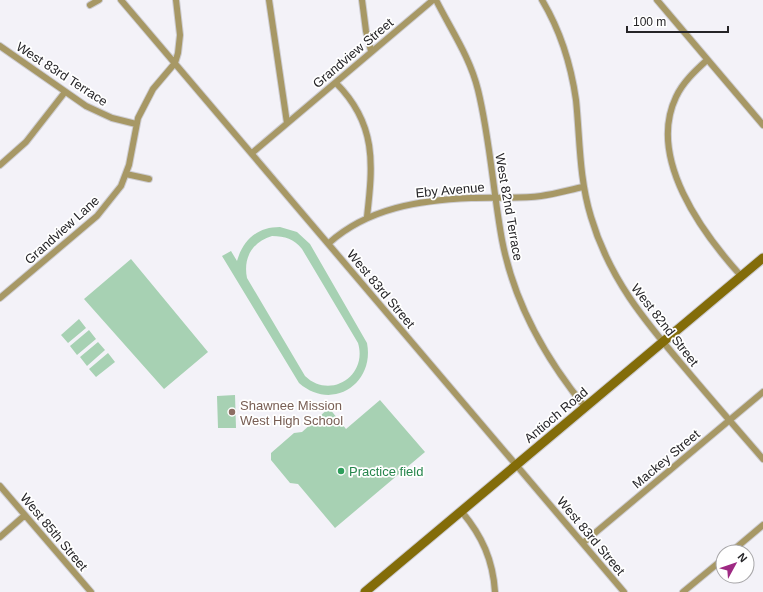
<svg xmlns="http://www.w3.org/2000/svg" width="763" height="592" viewBox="0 0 763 592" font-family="Helvetica,sans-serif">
	<rect width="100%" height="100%" fill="#f3f2f8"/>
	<path fill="#a7d1b3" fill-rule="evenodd" d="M 280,227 L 297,232 L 310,244 L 367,343 C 375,384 332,412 299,383 L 222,256 L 231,251 L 237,261 C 243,240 257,227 280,227 ZM 272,236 C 285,236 294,239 302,249 L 358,343 C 368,376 330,400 305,376 L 247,278 C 243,258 252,242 272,236 Z
		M 131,259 L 208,352 L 164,389 L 84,299 Z
		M 79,319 L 86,328 L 68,343 L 61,335 Z
		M 89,330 L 96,339 L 77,355 L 70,346 Z
		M 98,342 L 105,350 L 87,366 L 80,357 Z
		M 108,353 L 115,362 L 96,377 L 89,369 Z
		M 235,395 L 236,428 L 218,428 L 217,396 Z
		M 380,400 L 425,452 L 335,528 L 298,484 L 290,483 L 271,460 L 271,453 L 294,433 L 302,432 L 329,408 L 346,429 Z"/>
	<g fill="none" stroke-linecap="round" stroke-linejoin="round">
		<defs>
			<path id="minor" d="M 121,0 L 624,592
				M 269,0 L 287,123
				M 362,0 L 366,31 L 371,51
				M 436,0 C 451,30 470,57 478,90 C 490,139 493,191 502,240 C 514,303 545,358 585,407
				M 542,0 C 560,30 571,65 576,100 C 580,139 579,178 591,217 C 609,278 644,320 684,367 C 710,398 737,429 763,459
				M 657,0 L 763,125
				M 90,5 L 99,0
				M 0,46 L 86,106 L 112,118 L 136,124
				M 707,60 C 695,71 683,82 676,97 C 647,158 702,233 742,277
				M 336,83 C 377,124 373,164 367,217
				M 252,153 L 433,0
				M 0,165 L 26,142 L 65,92
				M 126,174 L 149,179
				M 329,243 C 368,208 420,200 471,198 C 494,197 518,199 541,196 C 555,194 569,190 583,187
				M 0,298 L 97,216 L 121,186 L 129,165 L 138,118 L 153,89 L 175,63 L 178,53 L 180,35 L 176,0
				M 0,486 L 91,592
				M 462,512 C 482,536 493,560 495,592
				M 0,537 L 25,515
				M 583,543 L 763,392
				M 731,552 L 763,525
				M 683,592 L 723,559"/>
			<path id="secondary" d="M 365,592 L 763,258"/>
		</defs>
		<use href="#minor" stroke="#cecdd2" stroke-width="8"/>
		<use href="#secondary" stroke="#cecdd2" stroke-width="11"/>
		<use href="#minor" stroke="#a79865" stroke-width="6"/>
		<use href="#secondary" stroke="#836c09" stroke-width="9"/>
	</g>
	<circle fill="#8d6e63" stroke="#fff" stroke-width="1.5" cx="232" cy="412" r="4"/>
	<circle fill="#2e9e5b" stroke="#fff" stroke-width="1.5" cx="341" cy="471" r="4"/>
	<g text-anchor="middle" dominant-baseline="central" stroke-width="3.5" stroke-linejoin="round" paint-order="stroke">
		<g font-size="13" fill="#252427" stroke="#fff">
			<text transform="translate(353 53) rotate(-40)">Grandview Street</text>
			<text transform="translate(62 74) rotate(33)">West 83rd Terrace</text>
			<text transform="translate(450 190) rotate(-5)">Eby Avenue</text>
			<text transform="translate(509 207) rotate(80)">West 82nd Terrace</text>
			<text transform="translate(62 230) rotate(-42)">Grandview Lane</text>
			<text transform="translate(381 289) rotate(50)">West 83rd Street</text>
			<text transform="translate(665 325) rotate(52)">West 82nd Street</text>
			<text transform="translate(556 415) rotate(-40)">Antioch Road</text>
			<text transform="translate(666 459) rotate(-40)">Mackey Street</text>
			<text transform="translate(54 532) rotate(50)">West 85th Street</text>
			<text transform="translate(591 536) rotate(50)">West 83rd Street</text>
		</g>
		<g font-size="13" fill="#785e54" stroke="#fff" text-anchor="start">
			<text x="240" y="405">Shawnee Mission<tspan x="240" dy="15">West High School</tspan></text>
		</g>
		<g font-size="13" fill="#27864d" stroke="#fff" text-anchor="start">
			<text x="349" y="471">Practice field</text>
		</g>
	</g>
	<g transform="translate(735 564) rotate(50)"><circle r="19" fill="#ffffff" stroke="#a8a7a9"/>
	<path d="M0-3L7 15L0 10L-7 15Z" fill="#9e2983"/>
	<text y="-6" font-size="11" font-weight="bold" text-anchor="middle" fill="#252427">N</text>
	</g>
	<path d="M627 26v6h101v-6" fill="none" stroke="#252427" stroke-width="2"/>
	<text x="633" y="26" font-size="12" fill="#252427" stroke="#ffffff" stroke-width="3" paint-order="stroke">100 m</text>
</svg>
